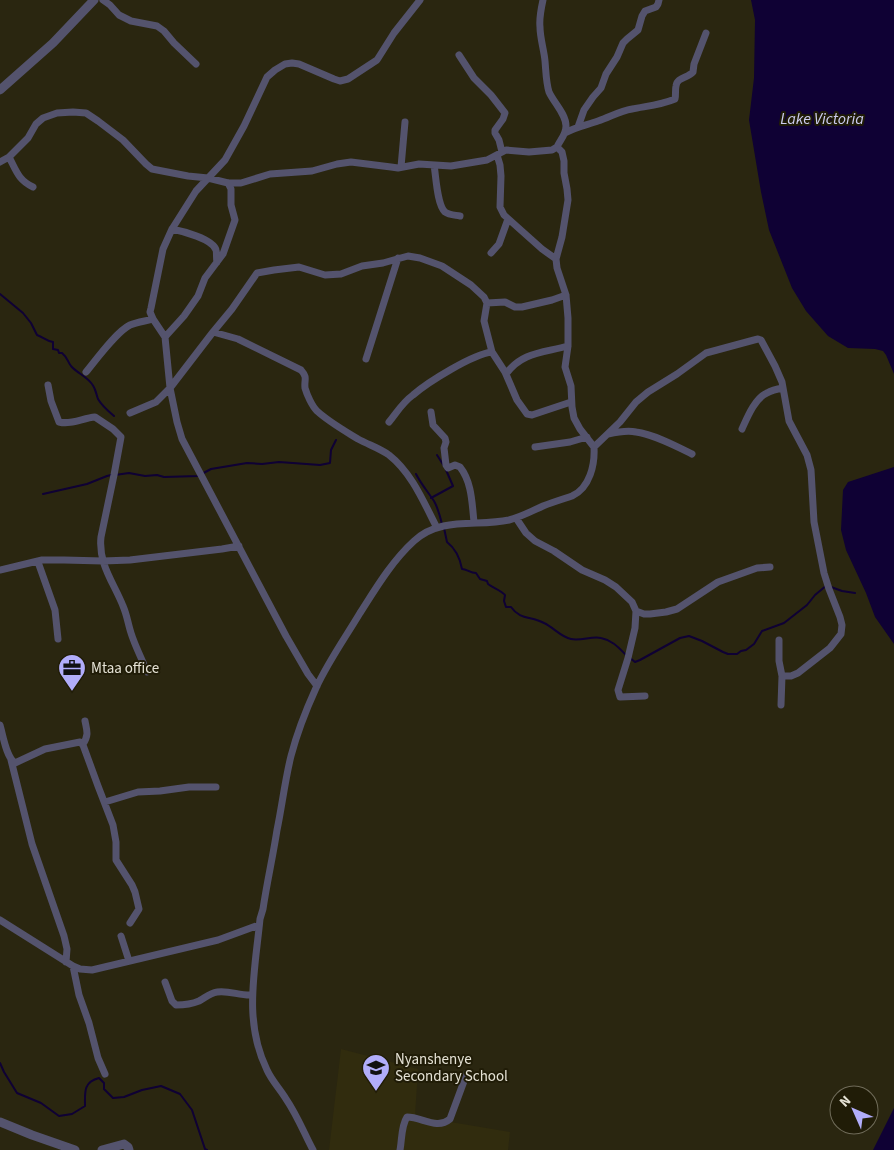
<svg xmlns="http://www.w3.org/2000/svg" width="894" height="1150" viewBox="0 0 894 1150" font-family="'Source Sans 3',sans-serif">
	<rect width="100%" height="100%" fill="#2a2610"/>
	<path fill="#312c0e" d="M 341,1049 L 418,1069 L 415,1116 L 510,1132 L 508,1150 L 329,1150 Z"/>
	<path fill="#0f0134" d="M 751,0 L 894,0 L 894,374 L 886,355 L 883,351 L 875,349 L 848,348 L 828,336 L 806,311 L 792,288 L 769,230 L 761,192 L 749,120 L 754,78 L 755,20 Z
		M 894,467 L 894,644 L 875,617 L 866,593 L 846,550 L 841,530 L 843,490 L 848,482 Z
		M 894,1108 L 894,1150 L 873,1150 Z"/>
	<g fill="none" stroke-linecap="round" stroke-linejoin="round">
		<path stroke="#0f0134" stroke-width="2" d="M 0,294 L 23,313 L 31,323 L 37,335 C 43,337 46,341 53,342 L 53,349 L 58,350 L 59,353 L 62,353 C 68,358 67,361 71,366 C 77,373 86,376 92,384 C 96,389 96,394 98,399 C 102,406 108,411 114,416
			M 437,455 L 444,466
			M 416,474 C 421,484 428,492 434,501 C 438,508 440,516 442,524
			M 115,475 L 129,473 L 145,476 L 157,475 L 164,477 L 198,476 L 211,469 L 247,463 L 262,464 L 279,462 L 320,465 L 330,463 L 331,450 L 336,440
			M 43,494 L 87,484 L 107,476 L 111,475
			M 431,498 L 453,486 L 446,470
			M 444,528 L 447,542 C 456,549 460,558 462,569 C 467,569 470,573 476,573 L 480,579 L 487,581 L 488,584 C 493,588 501,590 505,595 L 504,601 L 506,607 L 511,607 C 520,620 531,616 544,623 C 553,627 561,637 571,639 C 581,641 592,636 601,638 C 612,640 619,648 626,655
			M 831,587 L 842,591 L 855,593
			M 630,658 L 635,662 L 640,660 L 680,638 L 689,636 L 702,641 L 723,652 L 728,654 L 737,654 L 741,651 L 746,650 L 754,644 L 762,631 L 784,623 L 807,605 L 815,595 L 827,585
			M 0,1063 L 4,1072 L 17,1093 L 41,1103 L 59,1116 L 72,1114 L 85,1106 C 85,1093 83,1082 99,1078 L 104,1083 L 104,1089 L 113,1098 L 124,1097 L 142,1090 L 161,1086 L 180,1094 L 192,1110 L 205,1149 L 207,1150"/>
		<path stroke="#54536d" stroke-width="7" d="M 103,0 L 110,5 L 119,15 L 131,21 L 157,26 L 164,31 L 174,43 L 196,64
			M 459,55 L 474,78 L 491,95 L 505,113 L 503,119 L 495,130 L 495,133 L 499,140 L 502,152
			M 578,127 L 584,110 L 593,97 L 601,88 L 606,74 L 617,57 L 623,43 L 627,39 L 638,30 L 642,16 L 645,11 L 656,7 L 658,4 L 659,0
			M 565,133 C 575,127 587,125 598,121 C 610,117 620,111 632,109 C 647,106 661,105 675,99 C 676,95 675,90 676,86 C 677,77 688,78 693,72 L 694,64 L 706,33
			M 497,155 L 500,165 L 501,176 L 500,207 L 504,215 L 542,249 L 556,259
			M 9,157 C 16,170 18,180 33,187
			M 0,162 L 9,157 L 28,138 L 36,124 L 43,118 L 57,113 L 73,112 L 86,113 L 98,121 L 123,140 L 146,164 L 152,169 L 188,176 L 208,178 L 228,183 L 241,183 L 270,174 L 312,171 L 337,164 L 351,162 L 391,167 L 398,168 L 419,164 L 451,166 L 487,160 L 506,150 L 529,152 L 552,150 L 557,147
			M 434,165 C 436,176 437,205 445,212 C 449,215 455,215 460,216
			M 401,167 L 405,122
			M 172,229 C 182,231 213,239 216,250 C 217,253 216,258 217,262
			M 491,253 L 499,244 L 508,219
			M 487,303 L 505,302 L 515,307 L 522,307 L 552,300 L 566,295
			M 213,332 L 238,339 L 301,370 C 308,378 304,379 305,388 C 307,395 312,406 317,411 C 329,422 345,431 358,439 C 369,445 379,448 389,455 C 412,473 424,503 437,528
			M 165,337 L 184,316 L 198,296 L 205,278 L 223,254 L 235,220 L 231,205 L 231,189 L 228,183
			M 366,359 L 398,258
			M 86,372 C 96,360 116,332 130,325 C 137,322 146,321 153,319
			M 506,374 C 522,352 543,353 568,346
			M 48,385 L 51,401 L 59,422 C 71,425 83,418 95,417 L 113,429 L 121,437 L 114,475 L 101,537 C 98,564 114,583 123,606 C 127,615 128,624 131,633 C 135,646 142,659 147,672
			M 431,412 L 433,425 L 445,438 L 446,442 L 444,448 L 446,465 L 448,468 L 455,465 L 460,467 C 472,482 472,504 474,522
			M 130,413 L 156,402 L 170,388 L 213,332 L 232,309 L 257,273 L 274,270 L 299,267 L 325,275 L 341,274 L 362,266 L 383,263 L 408,256 L 420,258 L 442,266 L 471,285 L 484,297 L 487,303 L 484,321 L 492,352 L 505,372 L 517,400 L 527,414 L 532,415 L 571,402
			M 389,422 C 397,412 403,402 413,395 C 428,382 473,354 492,352
			M 742,429 C 747,418 755,398 767,393 C 772,390 777,389 783,388
			M 608,434 C 617,432 627,430 636,432 C 653,434 676,446 692,454
			M 535,447 L 570,442 L 587,437
			M 594,447 L 620,422 L 636,402 L 648,392 L 677,374 L 706,353 L 754,340 L 758,339 L 761,340 L 775,366 L 782,382 L 789,421 L 807,455 L 811,470 L 814,522 L 824,573 L 829,589 L 840,617 L 842,625 L 841,634 L 830,648 L 798,673 L 791,676 L 782,676
			M 516,518 L 526,533 L 535,541 L 554,551 L 582,570 L 605,580 L 616,587 L 632,602 L 636,611 L 635,628 L 628,658 L 618,690 L 620,697 L 645,696
			M 38,562 L 55,610 L 58,639
			M 0,570 L 42,560 L 64,560 L 103,561 L 130,560 L 222,549 L 239,546
			M 636,611 L 644,614 L 650,614 L 666,612 L 677,609 L 718,582 L 757,568 L 770,567
			M 779,640 L 779,661 L 782,676 L 781,705
			M 317,686 L 308,674 L 286,636 L 182,439 L 177,422 L 170,388 L 165,337 L 153,319 L 150,312 L 151,308 L 163,249 L 172,229 L 196,191 L 225,160 L 244,126 L 267,77 L 275,70 L 285,64 L 292,63 L 299,64 L 334,79 L 340,81 L 348,79 L 377,60 L 394,33 L 420,0
			M 0,725 C 3,735 6,757 15,763 L 45,749 L 80,742 L 83,745 L 98,786 L 113,825 L 116,842 L 116,860 L 132,885 L 135,892 L 139,909 L 130,923
			M 83,744 C 89,735 87,731 85,721
			M 11,760 L 32,844 L 64,936 L 67,949 L 66,962
			M 105,802 L 138,792 L 160,791 L 189,787 L 216,787
			M 0,920 L 73,966 L 80,969 L 92,970 L 218,940 L 259,925
			M 121,936 L 129,961
			M 73,966 L 79,995 L 89,1023 L 98,1058 L 105,1074
			M 165,982 L 172,1001 L 176,1005 C 183,1005 192,1004 199,1001 C 205,998 210,993 217,992 C 229,990 240,996 252,995
			M 313,1150 C 304,1133 297,1115 286,1099 C 280,1089 272,1081 267,1070 C 243,1021 255,971 260,919 L 263,909 C 267,882 273,856 277,830 C 282,806 285,780 291,756 C 297,733 306,710 316,688 C 328,662 345,638 360,613 C 376,588 392,561 414,541 C 441,516 477,527 509,520 C 521,517 532,511 543,506 C 553,502 563,499 572,496 C 590,488 595,464 594,447 L 580,429 L 574,418 L 572,407 L 571,386 L 565,367 L 568,346 L 568,318 L 566,295 L 557,268 L 556,259 L 562,237 L 568,200 L 567,189 L 564,173 L 564,161 L 562,152 L 557,147 C 560,140 566,135 566,126 C 566,114 554,103 549,92 C 546,82 546,72 545,61 C 544,50 540,38 540,27 C 539,18 541,9 543,0
			M 400,1150 C 402,1140 401,1126 407,1117 C 422,1117 437,1130 450,1119 L 467,1073"/>
		<path stroke="#54536d" stroke-width="9" d="M 0,90 L 53,43 L 94,0
			M 0,1122 L 32,1135 L 75,1150
			M 102,1150 L 124,1144 L 128,1147 L 129,1150"/>
	</g>
	<defs>
		<symbol id="office-pin" viewBox="-11 -11 22 30"><path d="M0 17L-7.5 6A9.5 9.5 0 1 1 7.5 6Z" fill="#b1adfa" stroke="#201c07"/><path d="M-6-3h4V-5.5h4V-3h4V5H-6ZM-1-4.5V-3h2v-1.5ZM-6 0V1H6V0Z" fill="#111"/></symbol>
		<symbol id="school-pin" viewBox="-11 -11 22 30"><path d="M0 17L-7.5 6A9.5 9.5 0 1 1 7.5 6Z" fill="#b1adfa" stroke="#201c07"/><path d="M0-5L7-2L0 1L-7-2ZM-4 1L0 2.5L4 1V4Q0 6-4 4Z" fill="#111"/></symbol>
	</defs>
	<g fill-rule="evenodd">
		<use href="#office-pin" x="56" y="652" width="32" height="43"/>
		<use href="#school-pin" x="360" y="1052" width="32" height="43"/>
	</g>
	<g text-anchor="middle" dominant-baseline="central" stroke-width="4" stroke-linejoin="round" paint-order="stroke">
		<g font-size="15" fill="#e5e2d5" stroke="#201c07" text-anchor="start">
			<text x="91" y="668">Mtaa office</text>
			<text x="395" y="1059">Nyanshenye<tspan x="395" dy="17">Secondary School</tspan></text>
		</g>
		<g font-size="16" font-style="italic" fill="#ccccf0" stroke="#201c07">
			<text x="822" y="119">Lake Victoria</text>
		</g>
	</g>
	<g transform="translate(854 1110) rotate(315)"><circle r="24" fill="#201c07" stroke="#6f6b59"/>
	<path d="M0-4L9 19L0 12L-9 19Z" fill="#b1adfa"/>
	<text y="-8" font-size="14" font-weight="bold" text-anchor="middle" fill="#e5e2d5">N</text>
	</g>
</svg>
